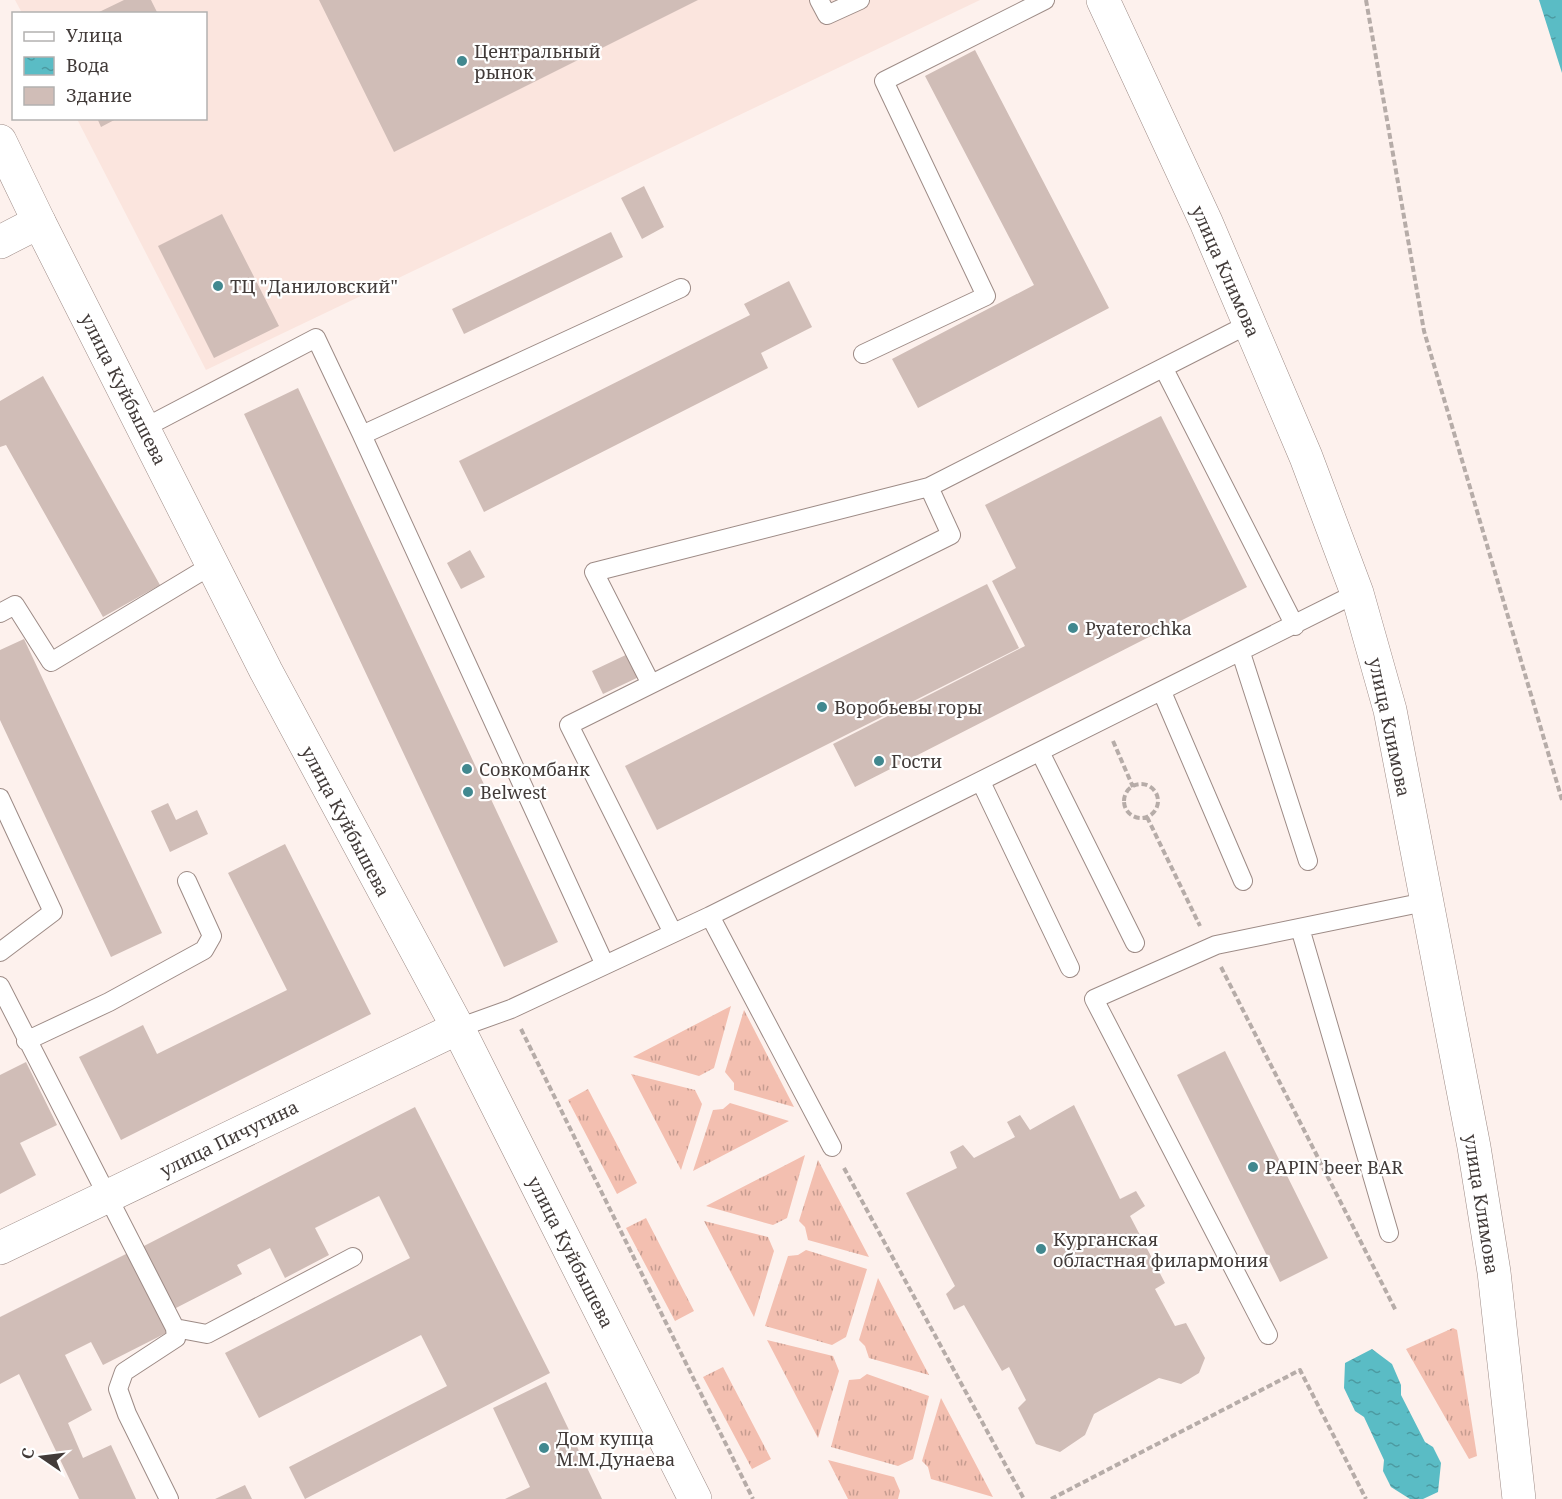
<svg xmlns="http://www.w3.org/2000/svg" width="1562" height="1499" viewBox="0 0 1562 1499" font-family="'Noto Serif',serif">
	<defs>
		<pattern id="grass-tufts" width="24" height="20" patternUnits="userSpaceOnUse" patternTransform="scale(1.5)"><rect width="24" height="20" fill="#f3bfb0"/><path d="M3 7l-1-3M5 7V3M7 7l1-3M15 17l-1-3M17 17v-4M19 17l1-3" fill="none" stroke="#c69c90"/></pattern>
		<pattern id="water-ripples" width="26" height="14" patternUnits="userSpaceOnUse" patternTransform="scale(1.5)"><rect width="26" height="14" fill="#5abcc5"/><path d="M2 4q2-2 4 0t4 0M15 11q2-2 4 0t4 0" fill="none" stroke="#4c9aa1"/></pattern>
	</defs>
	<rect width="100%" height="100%" fill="#fdf1ed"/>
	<path fill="#fbe5de" d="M 15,0 L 980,0 L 206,370 L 77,119 L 206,118 L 206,14 L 22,13 Z"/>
	<path fill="url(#grass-tufts)" d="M 731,1006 L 714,1068 L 699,1076 L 633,1057 Z
		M 744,1010 L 794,1107 L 734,1090 L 734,1083 L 725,1072 Z
		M 631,1074 L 695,1090 L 702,1104 L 681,1170 Z
		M 588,1089 L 637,1183 L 617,1194 L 568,1100 Z
		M 730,1103 L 789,1121 L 693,1171 L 713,1110 L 723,1109 Z
		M 805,1155 L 787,1218 L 773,1225 L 706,1206 Z
		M 818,1160 L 869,1257 L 808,1240 L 805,1227 L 799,1221 Z
		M 646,1218 L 694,1311 L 675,1321 L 626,1228 Z
		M 704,1221 L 768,1237 L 774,1251 L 754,1317 Z
		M 806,1250 L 867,1269 L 846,1337 L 832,1345 L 765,1326 L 788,1256 L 798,1255 Z
		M 878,1278 L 929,1375 L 869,1358 L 865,1346 L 859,1340 Z
		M 1453,1328 L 1457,1330 L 1477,1456 L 1469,1459 L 1406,1349 Z
		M 767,1340 L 833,1356 L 839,1371 L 818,1438 Z
		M 723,1367 L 771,1459 L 752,1469 L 703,1377 Z
		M 867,1374 L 929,1396 L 913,1459 L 898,1466 L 831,1447 L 849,1380 L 860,1379 Z
		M 941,1398 L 993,1497 L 931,1479 L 928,1467 L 922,1461 Z
		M 828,1460 L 894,1477 L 900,1491 L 898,1499 L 848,1499 Z"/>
	<path fill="url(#water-ripples)" d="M 1539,0 L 1562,0 L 1562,73 Z
		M 1372,1349 L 1392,1364 L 1401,1385 L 1401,1395 L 1425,1442 L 1433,1447 L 1441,1463 L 1438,1492 L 1423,1499 L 1410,1499 L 1391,1487 L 1383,1471 L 1384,1460 L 1364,1417 L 1355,1411 L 1344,1388 L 1345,1363 Z"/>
	<path fill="#d0bdb7" d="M 124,0 L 151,0 L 158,14 L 95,14 Z
		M 319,0 L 698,0 L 394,152 Z
		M 975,50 L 1109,308 L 918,408 L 892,359 L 1034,285 L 925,76 Z
		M 97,118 L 118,118 L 101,127 Z
		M 644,186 L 664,227 L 642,239 L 621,198 Z
		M 222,214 L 279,326 L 214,358 L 158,246 Z
		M 611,232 L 623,257 L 464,334 L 452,309 Z
		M 789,281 L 812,327 L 761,353 L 768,368 L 484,512 L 459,461 L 750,315 L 744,304 Z
		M 43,376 L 160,585 L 103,617 L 6,445 L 0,447 L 0,401 Z
		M 298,388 L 558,942 L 504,967 L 244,414 Z
		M 1161,416 L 1247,587 L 855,787 L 833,744 L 1025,646 L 992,581 L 1016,568 L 985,505 Z
		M 470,550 L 485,577 L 461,589 L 447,563 Z
		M 987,584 L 1019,648 L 657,830 L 625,766 Z
		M 24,639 L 162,933 L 111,957 L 0,720 L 0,650 Z
		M 630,653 L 641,676 L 603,694 L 592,671 Z
		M 168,803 L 176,820 L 197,810 L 208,834 L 170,852 L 151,811 Z
		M 285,844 L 371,1014 L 121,1140 L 79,1057 L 143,1025 L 157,1054 L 287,990 L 228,873 Z
		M 1225,1051 L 1328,1258 L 1280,1282 L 1177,1075 Z
		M 26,1062 L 57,1125 L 20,1143 L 36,1175 L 0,1194 L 0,1075 Z
		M 1074,1105 L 1120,1199 L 1136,1191 L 1145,1206 L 1130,1216 L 1165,1283 L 1155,1289 L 1175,1326 L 1186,1323 L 1205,1358 L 1199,1373 L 1181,1384 L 1159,1378 L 1094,1414 L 1085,1435 L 1060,1452 L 1036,1444 L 1018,1408 L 1026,1400 L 1009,1367 L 1002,1371 L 964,1305 L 954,1310 L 946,1294 L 955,1286 L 906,1193 L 957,1168 L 950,1152 L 963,1145 L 974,1158 L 1015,1137 L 1007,1122 L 1020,1115 L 1030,1130 Z
		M 415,1107 L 550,1373 L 305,1499 L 289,1467 L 447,1386 L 421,1335 L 259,1418 L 225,1353 L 410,1258 L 379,1196 L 315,1228 L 329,1255 L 285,1278 L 270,1248 L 237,1265 L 242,1274 L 174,1309 L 142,1247 Z
		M 130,1252 L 170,1331 L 103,1365 L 91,1342 L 65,1355 L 92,1410 L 68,1423 L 83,1458 L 111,1445 L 136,1499 L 79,1499 L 19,1374 L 0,1384 L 0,1317 Z
		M 546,1382 L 602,1499 L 505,1499 L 530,1487 L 493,1408 Z
		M 245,1485 L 252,1499 L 215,1499 Z"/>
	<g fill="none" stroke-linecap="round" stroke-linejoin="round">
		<defs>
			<path id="service" d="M 819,0 L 827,15 L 860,0
				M 863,354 L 986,296 L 884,81 L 1045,0
				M 1164,369 L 1295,626
				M 144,428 L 316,338 L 362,435 L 681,288
				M 362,435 L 605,965
				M 0,613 L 15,605 L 51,662 L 212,565
				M 1241,653 L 1308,861
				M 651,684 L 594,572 L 929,487 L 1249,324
				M 1162,692 L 1243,881
				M 1040,752 L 1135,943
				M 981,782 L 1070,968
				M 0,798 L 53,912 L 0,952
				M 710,916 L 1357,593
				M 1300,928 L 1389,1233
				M 673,933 L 569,725 L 951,535 L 929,487
				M 0,986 L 175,1328 L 176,1338 L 124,1372 L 118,1389 L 127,1414 L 169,1499
				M 458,1028 L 511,1009 L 710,916 L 832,1147
				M 26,1041 L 109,1002 L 204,950 L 212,936 L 187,881
				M 175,1328 L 207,1334 L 353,1257
				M 1268,1335 L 1094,999 L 1216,945 L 1425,902"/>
			<path id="tertiary" d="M 1103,0 L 1206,222 L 1306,457 L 1357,593 L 1390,710 L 1474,1147 L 1494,1272 L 1519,1499
				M 0,1248 L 458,1028"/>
			<path id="secondary" d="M 0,141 L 39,222"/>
			<path id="primary" d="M 0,242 L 39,222 L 266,671 L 458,1028 L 695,1499"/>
		</defs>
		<use href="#service" stroke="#9d8b86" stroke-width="20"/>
		<use href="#tertiary" stroke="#9d8b86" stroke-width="34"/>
		<use href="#secondary" stroke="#9d8b86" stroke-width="34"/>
		<use href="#primary" stroke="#9d8b86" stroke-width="34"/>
		<path stroke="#b6aca8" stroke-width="4" stroke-dasharray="6 3" stroke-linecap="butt" d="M 1366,0 L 1424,331 L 1562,800
			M 1113,741 L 1133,787
			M1124 801a17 17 0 1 1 34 0a17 17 0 1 1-34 0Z
			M 1147,817 L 1200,926
			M 1221,967 L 1396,1311
			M 521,1029 L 753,1499
			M 844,1168 L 1024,1499
			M 1051,1499 L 1300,1370 L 1366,1499"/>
		<use href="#service" stroke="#fff" stroke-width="18"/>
		<use href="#tertiary" stroke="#fff" stroke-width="33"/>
		<use href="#secondary" stroke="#fff" stroke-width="33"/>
		<use href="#primary" stroke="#fff" stroke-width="33"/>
	</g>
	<g fill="#41888f" stroke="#fff" stroke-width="2">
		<circle cx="462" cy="61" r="6"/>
		<circle cx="218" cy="286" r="6"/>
		<circle cx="1073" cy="628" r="6"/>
		<circle cx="822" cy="707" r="6"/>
		<circle cx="879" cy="761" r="6"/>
		<circle cx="467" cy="769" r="6"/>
		<circle cx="468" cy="792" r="6"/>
		<circle cx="1253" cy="1167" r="6"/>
		<circle cx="1041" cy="1249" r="6"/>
		<circle cx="544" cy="1448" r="6"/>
	</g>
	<g text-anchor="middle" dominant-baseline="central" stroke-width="4.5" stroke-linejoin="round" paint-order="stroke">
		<g font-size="18" fill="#423b39" stroke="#fff" text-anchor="start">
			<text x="474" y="51">Центральный<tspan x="474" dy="21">рынок</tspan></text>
			<text x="230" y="286">ТЦ "Даниловский"</text>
			<text x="1085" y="628">Pyaterochka</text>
			<text x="834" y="707">Воробьевы горы</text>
			<text x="891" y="761">Гости</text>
			<text x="479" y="769">Совкомбанк</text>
			<text x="480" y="792">Belwest</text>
			<text x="1265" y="1167">PAPIN beer BAR</text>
			<text x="1053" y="1239">Курганская<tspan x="1053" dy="21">областная филармония</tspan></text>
			<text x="556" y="1438">Дом купца<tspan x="556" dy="21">М.М.Дунаева</tspan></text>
		</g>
		<g font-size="18" fill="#423b39" stroke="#fff">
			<text transform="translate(1226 271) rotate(66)">улица Климова</text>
			<text transform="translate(124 389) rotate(63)">улица Куйбышева</text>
			<text transform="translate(1390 727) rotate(78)">улица Климова</text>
			<text transform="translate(346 821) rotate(62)">улица Куйбышева</text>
			<text transform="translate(229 1138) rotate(-26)">улица Пичугина</text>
			<text transform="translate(1482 1204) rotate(81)">улица Климова</text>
			<text transform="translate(571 1252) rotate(63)">улица Куйбышева</text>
		</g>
	</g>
	<rect x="12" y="12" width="195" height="108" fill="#ffffff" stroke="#b3b1b0" stroke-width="1.5"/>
	<rect x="24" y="32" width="30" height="9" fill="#ffffff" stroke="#b3b1b0" stroke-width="1.5"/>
	<text x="66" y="42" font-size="18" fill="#423b39">Улица</text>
	<rect x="24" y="57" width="30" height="18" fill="url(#water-ripples)" stroke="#b3b1b0" stroke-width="1.5"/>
	<text x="66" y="72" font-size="18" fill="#423b39">Вода</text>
	<rect x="24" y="87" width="30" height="18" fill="#d0bdb7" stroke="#b3b1b0" stroke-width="1.5"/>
	<text x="66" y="102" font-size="18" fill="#423b39">Здание</text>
	<g transform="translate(42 1457) rotate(284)" stroke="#ffffff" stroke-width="4.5" paint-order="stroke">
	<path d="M0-4.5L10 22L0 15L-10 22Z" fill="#423b39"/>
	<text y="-9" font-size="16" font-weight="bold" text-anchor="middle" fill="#423b39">С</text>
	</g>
</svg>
